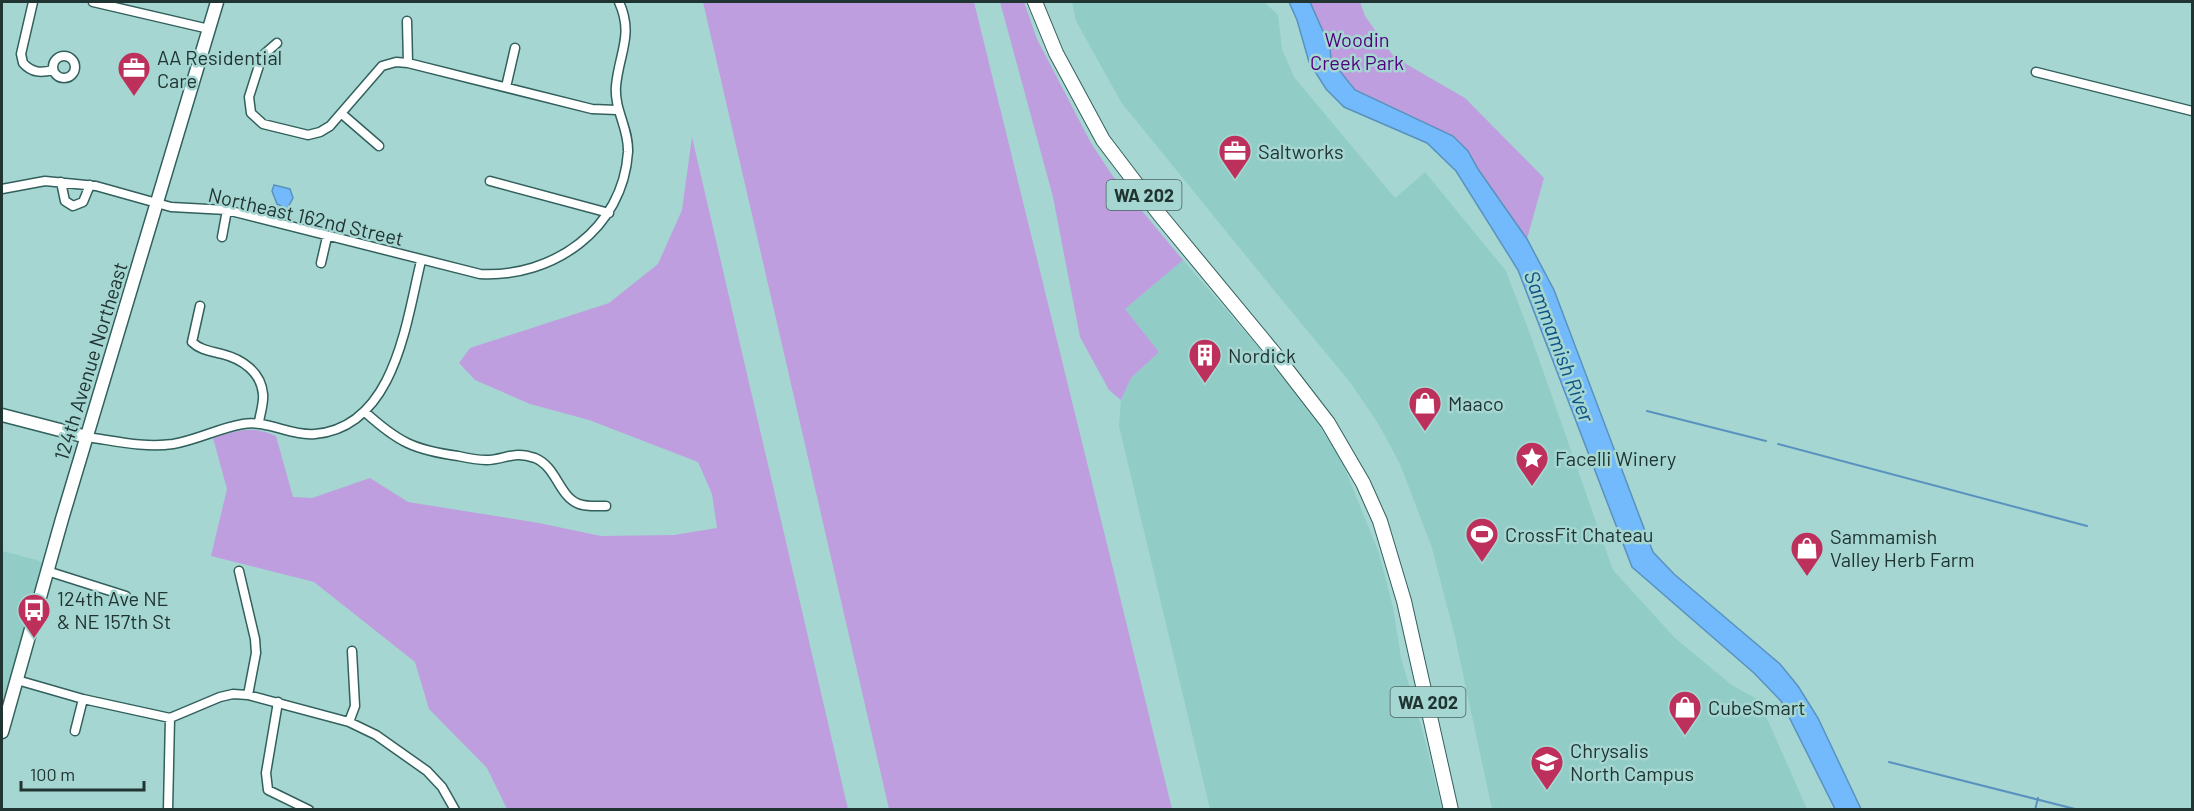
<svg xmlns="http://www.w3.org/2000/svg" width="2194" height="811" viewBox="0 0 2194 811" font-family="Barlow,sans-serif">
	<rect width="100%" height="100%" fill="#a5d6d1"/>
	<path fill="#91cdc6" d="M 1072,2 L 1264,2 L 1278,15 L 1282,49 L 1294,77 L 1395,198 L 1425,172 L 1506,271 L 1529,331 L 1613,570 L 1675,638 L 1733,686 L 1759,700 L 1807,809 L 1492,809 L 1455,637 L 1432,548 L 1400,464 L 1379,425 L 1350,382 L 1277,294 L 1121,102 L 1076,21 Z
		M 1183,260 L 1267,357 L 1320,427 L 1341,459 L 1379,553 L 1393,607 L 1401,658 L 1424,736 L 1442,809 L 1210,809 L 1119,426 L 1121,400 L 1131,378 L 1159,352 L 1125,309 Z
		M 2,551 L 37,560 L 49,567 L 2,732 Z"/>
	<path fill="#bf9ee0" d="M 703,2 L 974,2 L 1172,809 L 889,809 Z
		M 1000,2 L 1024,2 L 1037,39 L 1091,143 L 1112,175 L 1183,260 L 1125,309 L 1159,352 L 1131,378 L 1121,400 L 1109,390 L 1080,337 L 1053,197 Z
		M 1310,2 L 1360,2 L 1365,16 L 1394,57 L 1465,98 L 1544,178 L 1527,239 L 1478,169 L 1468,151 L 1453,136 L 1355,90 L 1331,60 L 1330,47 Z
		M 692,137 L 848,809 L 507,809 L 487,768 L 429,709 L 415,662 L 314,582 L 211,556 L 227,489 L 213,438 C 239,430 250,425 276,436 L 293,497 L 312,498 L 370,478 L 408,502 L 539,523 L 601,536 L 674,535 L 717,528 L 712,494 L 698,462 L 589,420 L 530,404 L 475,380 L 459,363 L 470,348 L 609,303 L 658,264 L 682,210 Z"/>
	<path fill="#72bafb" stroke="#5992bf" stroke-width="1.5" d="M 1289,2 L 1310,2 L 1330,47 L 1331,60 L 1355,90 L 1453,136 L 1468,151 L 1478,169 L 1527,239 L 1554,290 L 1653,552 L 1674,574 L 1780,664 L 1798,686 L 1818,718 L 1861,809 L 1835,809 L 1781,701 L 1754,673 L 1632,567 L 1518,270 L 1456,171 L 1427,143 L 1344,107 L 1326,89 L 1309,62 L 1297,20 Z
		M 274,185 L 290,189 L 293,198 L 287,209 L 277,204 L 272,191 Z"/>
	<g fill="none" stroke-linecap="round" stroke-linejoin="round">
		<path stroke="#5992bf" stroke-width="2" d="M 1647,411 L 1766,441
			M 1778,444 L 2087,526
			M 1889,762 L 2079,810
			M 2035,810 L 2038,798"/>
		<defs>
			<path id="street" d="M 33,2 L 21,54 L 23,63 C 32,73 41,73 53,70
				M 93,2 L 209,29
				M 407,21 L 408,63
				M 277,43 L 262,56 L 249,97 L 251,113 L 263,124 L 308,135 L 320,132 L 330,126 L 382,66 L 396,62 L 408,63 L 592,109 L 617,110
				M53 67a11 11 0 1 1 22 0a11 11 0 1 1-22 0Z
				M 2036,72 L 2192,111
				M 506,87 L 515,48
				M 342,114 L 379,146
				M 490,181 L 609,213
				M 61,182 L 65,201 L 73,206 L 83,202 L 90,185
				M 2,189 L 45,181 L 96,186 L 171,207 L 227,210 L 480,274 C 553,278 623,229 628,152 C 629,128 614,110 616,86 C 619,53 634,35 619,2
				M 222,237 L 227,210
				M 321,263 L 327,237
				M 200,306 L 192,342 C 200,350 211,351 222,354 C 242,359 261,372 263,394 C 264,403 260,414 259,422
				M 365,412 C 398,442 414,450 458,456 C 467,458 477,460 486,460 C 505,460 513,450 535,458 C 557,467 559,497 579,504 C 587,507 597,506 606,506
				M 87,437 C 116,441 144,448 173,444 C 197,440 219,428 243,424 C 268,420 290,436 315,434 C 395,427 406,322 421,261
				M 47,571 L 126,596
				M 239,571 L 255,639 L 256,653 L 248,695
				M 17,680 L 83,699 L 170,718 L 220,697 L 233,694 L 248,695 L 349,722 L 376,735 L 427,771 L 442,787 L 455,810
				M 278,702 L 266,773 L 268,790 L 309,810
				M 349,722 L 355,706 L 352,651
				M 75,731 L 83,699
				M 168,810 L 170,718"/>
			<path id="secondary" d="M 2,415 L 87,437
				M 2,732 L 62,519 L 217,2"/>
			<path id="primary" d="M 1035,2 L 1056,53 L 1103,140 L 1160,215 L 1274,353 L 1328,423 L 1363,483 L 1380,521 L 1404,601 L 1451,810"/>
		</defs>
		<use href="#street" stroke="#32605c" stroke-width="11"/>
		<use href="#secondary" stroke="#32605c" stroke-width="15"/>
		<use href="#primary" stroke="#32605c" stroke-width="16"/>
		<use href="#street" stroke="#fff" stroke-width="8"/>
		<use href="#secondary" stroke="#fff" stroke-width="12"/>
		<use href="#primary" stroke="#fff" stroke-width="14"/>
	</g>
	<defs>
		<symbol id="office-pin" viewBox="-11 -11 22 30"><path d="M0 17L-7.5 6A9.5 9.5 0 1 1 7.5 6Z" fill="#be305c" stroke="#a5d6d1"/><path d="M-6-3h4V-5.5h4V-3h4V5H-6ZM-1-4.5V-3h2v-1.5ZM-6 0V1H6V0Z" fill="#fff"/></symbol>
		<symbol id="building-pin" viewBox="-11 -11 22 30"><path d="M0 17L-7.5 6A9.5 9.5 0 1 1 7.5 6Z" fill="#be305c" stroke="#a5d6d1"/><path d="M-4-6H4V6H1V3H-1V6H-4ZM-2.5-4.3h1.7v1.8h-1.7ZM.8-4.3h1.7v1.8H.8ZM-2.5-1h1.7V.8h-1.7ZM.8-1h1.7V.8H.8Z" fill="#fff"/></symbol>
		<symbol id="shop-pin" viewBox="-11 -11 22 30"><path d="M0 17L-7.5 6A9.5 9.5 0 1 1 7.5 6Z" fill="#be305c" stroke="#a5d6d1"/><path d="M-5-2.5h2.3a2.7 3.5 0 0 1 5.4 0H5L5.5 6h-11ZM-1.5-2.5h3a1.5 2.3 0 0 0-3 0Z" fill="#fff"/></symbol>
		<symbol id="sight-pin" viewBox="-11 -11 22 30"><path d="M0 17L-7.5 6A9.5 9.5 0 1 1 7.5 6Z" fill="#be305c" stroke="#a5d6d1"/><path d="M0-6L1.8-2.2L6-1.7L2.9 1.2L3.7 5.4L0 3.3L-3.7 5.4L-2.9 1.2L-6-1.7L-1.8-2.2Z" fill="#fff"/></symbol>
		<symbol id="stadium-pin" viewBox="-11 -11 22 30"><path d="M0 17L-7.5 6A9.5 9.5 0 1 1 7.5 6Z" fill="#be305c" stroke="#a5d6d1"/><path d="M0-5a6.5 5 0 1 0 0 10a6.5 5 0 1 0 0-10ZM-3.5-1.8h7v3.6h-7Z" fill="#fff"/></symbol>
		<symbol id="bus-pin" viewBox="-11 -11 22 30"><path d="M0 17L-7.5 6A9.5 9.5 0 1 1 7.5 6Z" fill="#be305c" stroke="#a5d6d1"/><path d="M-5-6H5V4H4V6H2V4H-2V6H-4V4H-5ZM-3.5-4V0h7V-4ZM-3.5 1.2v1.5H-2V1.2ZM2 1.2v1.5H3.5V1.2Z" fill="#fff"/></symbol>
		<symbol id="school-pin" viewBox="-11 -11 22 30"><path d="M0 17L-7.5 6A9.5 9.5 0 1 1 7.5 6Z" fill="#be305c" stroke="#a5d6d1"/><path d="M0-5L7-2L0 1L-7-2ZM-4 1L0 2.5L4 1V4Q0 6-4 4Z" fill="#fff"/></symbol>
	</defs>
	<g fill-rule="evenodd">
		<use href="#office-pin" x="115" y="49" width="38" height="52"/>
		<use href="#office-pin" x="1216" y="132" width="38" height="52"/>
		<use href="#building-pin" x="1186" y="336" width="38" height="52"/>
		<use href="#shop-pin" x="1406" y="384" width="38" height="52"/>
		<use href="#sight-pin" x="1513" y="439" width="38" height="52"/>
		<use href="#stadium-pin" x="1463" y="515" width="38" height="52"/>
		<use href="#shop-pin" x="1788" y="529" width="38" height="52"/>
		<use href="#bus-pin" x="15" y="591" width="38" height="52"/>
		<use href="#shop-pin" x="1666" y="688" width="38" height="52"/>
		<use href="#school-pin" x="1528" y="743" width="38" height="52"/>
	</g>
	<g text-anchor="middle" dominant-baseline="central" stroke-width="5" stroke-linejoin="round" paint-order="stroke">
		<g fill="#a5d6d1" stroke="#486562" stroke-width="1.5">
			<rect x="1106.5" y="180" width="75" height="30" rx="4.5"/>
			<rect x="1390.5" y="687" width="75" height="30" rx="4.5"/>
		</g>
		<g font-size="18" font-weight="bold" fill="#203432">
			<text x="1144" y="195">WA 202</text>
			<text x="1428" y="702">WA 202</text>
		</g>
		<g font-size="20" fill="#51007d" stroke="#a5d6d1">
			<text x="1357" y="39">Woodin<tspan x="1357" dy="23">Creek Park</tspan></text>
		</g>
		<g font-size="20" fill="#203432" stroke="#a5d6d1" text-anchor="start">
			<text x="157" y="57">AA Residential<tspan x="157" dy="23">Care</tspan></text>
			<text x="1258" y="151">Saltworks</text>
			<text x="1228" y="355">Nordick</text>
			<text x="1448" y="403">Maaco</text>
			<text x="1555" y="458">Facelli Winery</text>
			<text x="1505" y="534">CrossFit Chateau</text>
			<text x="1830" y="536">Sammamish<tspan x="1830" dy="23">Valley Herb Farm</tspan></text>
			<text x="57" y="598">124th Ave NE<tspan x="57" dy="23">&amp; NE 157th St</tspan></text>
			<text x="1708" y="707">CubeSmart</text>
			<text x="1570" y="750">Chrysalis<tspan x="1570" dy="23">North Campus</tspan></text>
		</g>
		<g font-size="20" fill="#203432" stroke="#a5d6d1">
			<text transform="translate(306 216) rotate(13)">Northeast 162nd Street</text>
			<text transform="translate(90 361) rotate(-73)">124th Avenue Northeast</text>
		</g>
		<g font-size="21" font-style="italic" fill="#0e5387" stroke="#a5d6d1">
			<text transform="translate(1560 346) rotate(69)">Sammamish River</text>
		</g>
	</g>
	<rect width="2194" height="811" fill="none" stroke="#203432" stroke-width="6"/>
	<path d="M21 781v9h123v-9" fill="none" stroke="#203432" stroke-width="3"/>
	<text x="30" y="781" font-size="18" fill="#203432" stroke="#a5d6d1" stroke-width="4.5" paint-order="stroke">100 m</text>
</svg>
